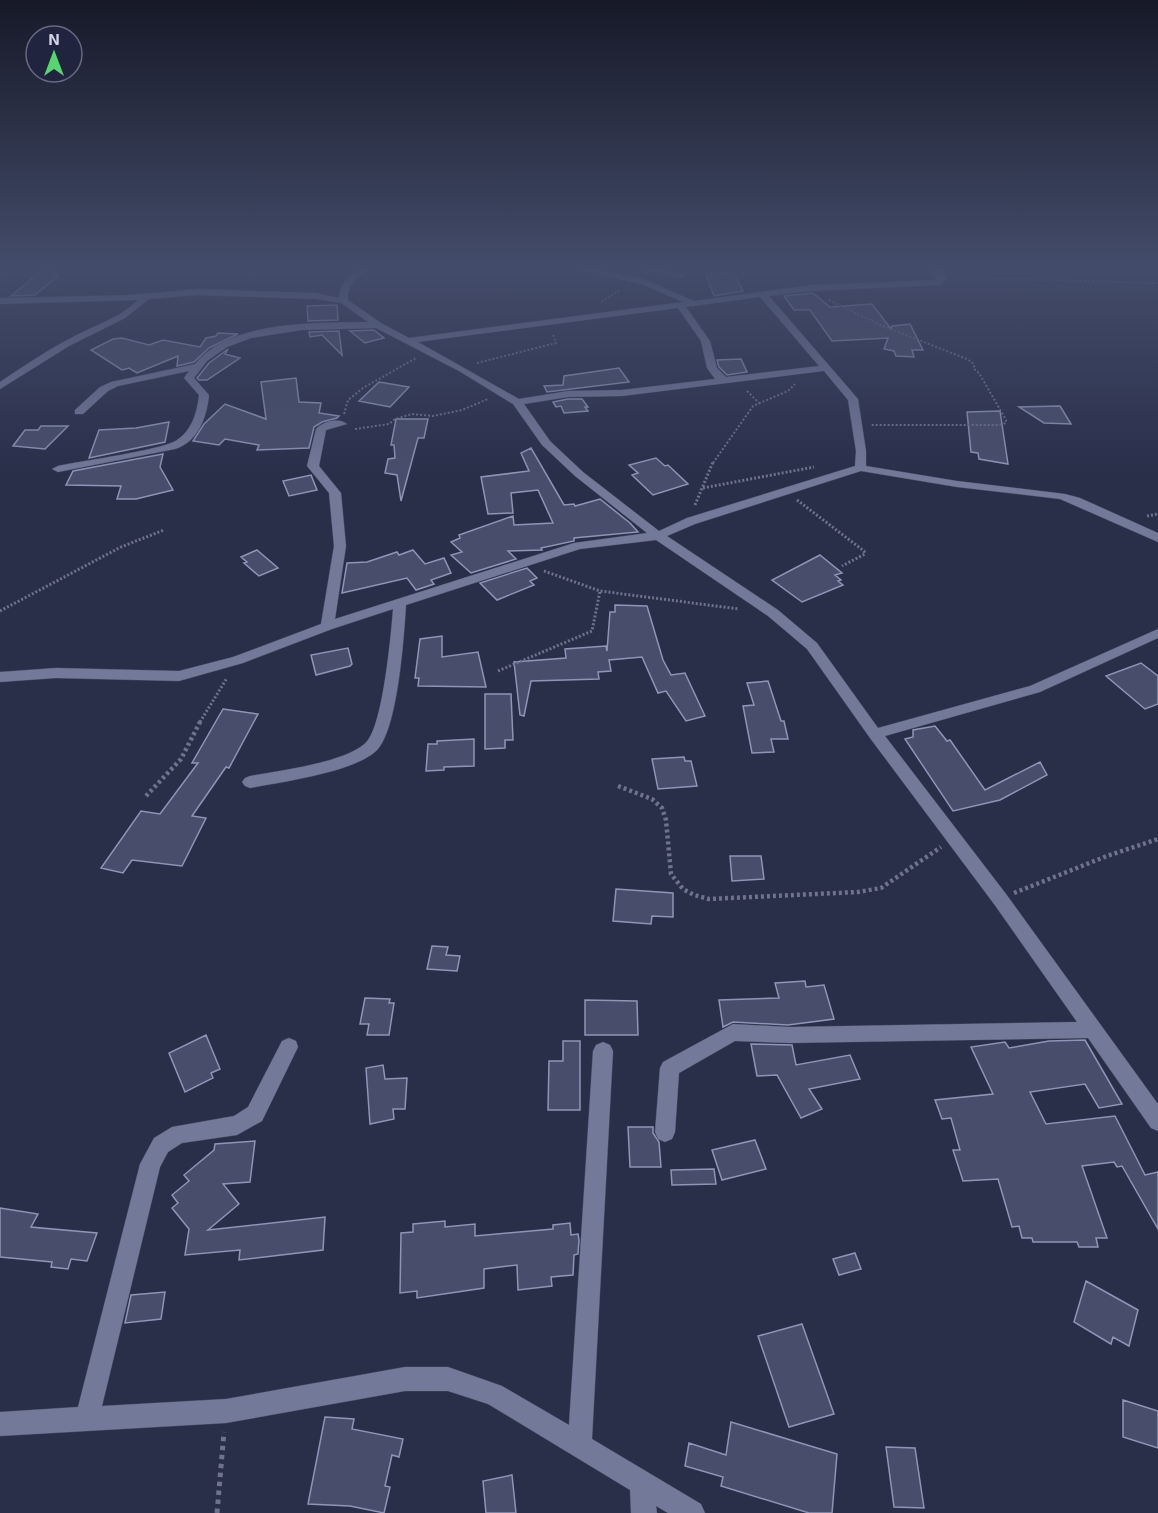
<svg xmlns="http://www.w3.org/2000/svg" width="1158" height="1513" viewBox="0 0 1158 1513" font-family="'Exo 2',sans-serif">
	<rect width="100%" height="100%" fill="#292e49"/>
	<path fill="#474d6b" stroke="#8e95b6" stroke-width="1.5" d="M 47,266 L 57,277 L 35,295 L 11,296 Z
		M 733,273 L 743,291 L 714,296 L 706,274 Z
		M 813,293 L 830,307 L 872,304 L 891,329 L 892,326 L 910,324 L 923,350 L 912,350 L 914,357 L 896,356 L 894,351 L 884,349 L 888,338 L 832,341 L 810,310 L 794,310 L 784,296 Z
		M 337,305 L 338,320 L 308,321 L 307,306 Z
		M 374,330 L 384,338 L 365,343 L 350,331 Z
		M 339,331 L 342,355 L 322,335 L 310,337 L 309,332 Z
		M 218,333 L 238,334 L 209,348 L 194,362 L 177,366 L 178,356 L 137,373 L 129,368 L 122,370 L 91,350 L 113,339 L 122,338 L 149,345 L 163,340 L 200,347 L 206,338 L 216,336 Z
		M 228,349 L 225,354 L 240,358 L 207,380 L 199,380 L 197,378 L 209,363 Z
		M 741,359 L 747,372 L 727,375 L 719,367 L 717,360 Z
		M 619,368 L 629,382 L 547,392 L 544,386 L 563,385 L 564,376 Z
		M 296,378 L 299,402 L 321,403 L 319,413 L 339,416 L 337,418 L 322,422 L 314,427 L 309,448 L 257,450 L 259,445 L 225,439 L 219,445 L 193,441 L 204,424 L 225,404 L 266,419 L 261,382 Z
		M 379,382 L 409,387 L 390,407 L 359,401 Z
		M 568,399 L 582,399 L 588,407 L 585,407 L 588,411 L 564,413 L 561,406 L 556,407 L 553,402 Z
		M 1060,406 L 1071,424 L 1044,423 L 1019,407 Z
		M 1000,411 L 1008,464 L 979,459 L 978,453 L 971,452 L 967,412 Z
		M 396,419 L 428,419 L 424,438 L 418,438 L 401,501 L 397,475 L 385,473 L 388,459 L 395,458 L 394,445 L 391,445 Z
		M 169,422 L 165,442 L 89,458 L 99,430 L 136,428 Z
		M 41,426 L 68,426 L 45,449 L 13,446 L 25,430 L 38,430 Z
		M 531,448 L 564,505 L 574,504 L 575,506 L 600,499 L 630,523 L 638,532 L 574,538 L 574,541 L 541,548 L 542,550 L 508,551 L 516,559 L 471,573 L 451,555 L 462,552 L 451,542 L 460,538 L 459,535 L 513,516 L 514,525 L 553,523 L 538,490 L 511,493 L 513,513 L 488,514 L 481,477 L 529,471 L 521,453 Z
		M 163,454 L 160,467 L 173,490 L 136,499 L 117,499 L 121,486 L 66,485 L 73,471 Z
		M 656,458 L 665,466 L 668,465 L 688,484 L 653,495 L 632,475 L 638,473 L 629,465 Z
		M 311,475 L 317,490 L 289,496 L 283,481 Z
		M 257,550 L 278,568 L 259,576 L 244,563 L 247,562 L 241,557 Z
		M 413,550 L 425,564 L 444,558 L 451,573 L 431,580 L 434,584 L 416,590 L 407,578 L 342,593 L 347,563 L 367,562 L 397,552 L 399,555 Z
		M 820,555 L 842,573 L 835,575 L 841,580 L 838,581 L 843,585 L 802,602 L 772,580 Z
		M 527,568 L 537,578 L 530,581 L 534,585 L 497,600 L 480,583 Z
		M 615,605 L 647,606 L 663,660 L 671,675 L 685,673 L 705,716 L 686,721 L 666,691 L 658,693 L 642,657 L 609,660 L 611,671 L 598,672 L 599,679 L 531,681 L 524,716 L 520,715 L 514,662 L 566,658 L 565,649 L 606,646 L 607,651 L 610,612 L 615,612 Z
		M 442,636 L 442,657 L 478,652 L 486,687 L 418,686 L 419,678 L 415,678 L 420,639 Z
		M 348,648 L 352,664 L 350,666 L 316,675 L 311,655 Z
		M 1141,663 L 1158,676 L 1158,704 L 1145,709 L 1106,676 Z
		M 768,681 L 781,721 L 784,721 L 788,739 L 771,739 L 774,752 L 752,753 L 743,706 L 754,705 L 747,683 Z
		M 485,694 L 511,694 L 513,740 L 505,740 L 505,748 L 485,749 Z
		M 223,709 L 258,714 L 229,768 L 226,767 L 192,816 L 206,818 L 182,866 L 132,860 L 123,873 L 101,868 L 141,811 L 160,814 L 198,763 L 192,763 Z
		M 935,726 L 947,741 L 950,740 L 985,790 L 1040,762 L 1047,775 L 1000,800 L 953,811 L 905,739 L 913,737 L 913,730 Z
		M 474,739 L 474,766 L 444,767 L 444,770 L 426,771 L 428,744 L 437,744 L 437,741 Z
		M 684,757 L 685,761 L 691,761 L 697,786 L 658,789 L 652,759 Z
		M 730,856 L 761,856 L 764,879 L 732,881 Z
		M 616,889 L 673,893 L 673,917 L 652,916 L 651,924 L 613,921 Z
		M 432,946 L 448,947 L 446,955 L 460,956 L 457,971 L 427,969 Z
		M 805,981 L 806,987 L 824,985 L 834,1019 L 788,1025 L 733,1022 L 723,1027 L 719,1000 L 779,998 L 775,983 Z
		M 365,998 L 390,999 L 389,1003 L 394,1003 L 389,1035 L 367,1035 L 369,1024 L 360,1024 Z
		M 585,1000 L 637,1001 L 638,1035 L 585,1035 Z
		M 206,1035 L 220,1069 L 211,1073 L 213,1078 L 185,1092 L 169,1053 Z
		M 1085,1040 L 1122,1104 L 1099,1108 L 1085,1084 L 1030,1092 L 1046,1124 L 1115,1116 L 1145,1175 L 1158,1172 L 1158,1229 L 1122,1166 L 1117,1167 L 1114,1162 L 1082,1166 L 1107,1238 L 1096,1238 L 1098,1247 L 1079,1247 L 1077,1242 L 1033,1242 L 1032,1238 L 1022,1238 L 1019,1226 L 1012,1227 L 998,1179 L 963,1181 L 953,1150 L 960,1150 L 951,1118 L 942,1119 L 935,1100 L 993,1094 L 971,1047 L 1005,1042 L 1009,1048 L 1049,1041 Z
		M 563,1041 L 580,1041 L 580,1110 L 548,1110 L 549,1061 L 563,1061 Z
		M 751,1044 L 792,1045 L 796,1065 L 850,1055 L 860,1079 L 809,1089 L 822,1109 L 801,1118 L 777,1075 L 757,1076 Z
		M 383,1065 L 385,1079 L 407,1078 L 405,1109 L 393,1109 L 394,1119 L 370,1124 L 366,1068 Z
		M 628,1127 L 653,1127 L 653,1133 L 659,1142 L 661,1167 L 630,1167 Z
		M 755,1140 L 766,1169 L 722,1180 L 712,1150 Z
		M 255,1141 L 250,1182 L 223,1184 L 239,1204 L 208,1230 L 325,1217 L 323,1250 L 239,1260 L 240,1250 L 185,1255 L 189,1229 L 172,1208 L 178,1203 L 172,1195 L 189,1181 L 184,1175 L 214,1150 L 215,1144 Z
		M 714,1169 L 716,1184 L 672,1185 L 671,1170 Z
		M 0,1208 L 38,1214 L 31,1227 L 97,1233 L 87,1261 L 71,1259 L 68,1269 L 51,1267 L 52,1262 L 0,1257 Z
		M 445,1221 L 445,1227 L 475,1224 L 475,1236 L 553,1229 L 553,1225 L 570,1223 L 571,1235 L 578,1234 L 579,1240 L 578,1254 L 574,1255 L 573,1275 L 551,1277 L 552,1286 L 518,1290 L 517,1265 L 484,1269 L 484,1288 L 417,1298 L 417,1291 L 400,1293 L 401,1233 L 413,1232 L 413,1224 Z
		M 855,1253 L 861,1269 L 839,1275 L 833,1259 Z
		M 1086,1281 L 1138,1310 L 1129,1346 L 1113,1337 L 1111,1344 L 1074,1322 Z
		M 165,1292 L 161,1319 L 125,1323 L 131,1295 Z
		M 802,1324 L 834,1414 L 789,1427 L 758,1336 Z
		M 1123,1400 L 1158,1411 L 1158,1448 L 1123,1437 Z
		M 325,1417 L 354,1419 L 352,1429 L 403,1439 L 399,1457 L 392,1455 L 385,1486 L 390,1487 L 384,1513 L 350,1506 L 308,1504 Z
		M 731,1422 L 837,1454 L 832,1513 L 809,1513 L 721,1486 L 723,1477 L 685,1466 L 689,1443 L 726,1455 Z
		M 886,1447 L 915,1448 L 924,1508 L 894,1507 Z
		M 512,1475 L 516,1513 L 486,1513 L 483,1481 Z"/>
	<g fill="none" stroke-linecap="round" stroke-linejoin="round">
		<defs>
			<path id="minor" d="M 363,266 L 374,266 C 361,276 347,280 348,300 L 381,323 L 409,338 L 683,302 L 641,284 L 561,266 L 579,266 L 646,280 L 694,301 L 811,285 L 937,280 L 932,266 L 940,266 L 947,278 L 940,285 L 811,291 L 769,296 L 858,399 L 866,451 L 866,466 L 957,481 L 1065,494 L 1080,498 L 1158,533 L 1158,542 L 1060,499 L 957,487 L 861,471 L 695,524 L 667,536 L 778,610 L 817,643 L 878,728 L 1030,686 L 1158,629 L 1158,638 L 1040,692 L 885,736 L 1006,894 L 1158,1104 L 1158,1131 L 1151,1128 L 1088,1038 L 789,1043 L 735,1041 L 679,1073 L 675,1132 L 672,1139 L 665,1142 L 658,1139 L 655,1132 L 660,1068 L 663,1062 L 733,1024 L 789,1027 L 1077,1022 L 994,904 L 870,738 L 807,649 L 768,616 L 656,540 L 580,549 L 406,605 C 404,637 398,726 378,749 C 357,772 281,782 250,788 L 245,786 L 242,782 L 245,778 L 250,776 C 277,771 352,762 368,740 C 383,721 391,636 393,609 L 332,629 L 243,663 L 179,681 L 56,678 L 0,682 L 0,672 L 56,668 L 179,671 L 233,657 L 321,624 L 334,546 L 329,493 L 307,466 L 316,429 C 323,421 338,417 347,424 L 326,430 L 319,466 L 341,493 L 346,546 L 335,619 L 574,543 L 647,533 L 575,476 L 542,445 L 513,404 L 459,371 L 376,328 L 302,330 L 251,338 L 227,347 L 207,361 L 194,378 L 209,395 C 207,417 198,442 175,449 L 58,472 L 52,469 L 58,466 C 80,461 163,450 177,440 C 192,430 197,413 199,395 L 184,378 L 189,371 L 118,386 L 108,391 L 83,414 L 75,414 L 75,410 L 100,387 L 111,382 L 195,364 C 230,320 317,323 368,322 L 341,303 L 316,299 L 197,295 L 149,299 L 125,318 L 69,346 L 0,389 L 0,382 C 24,366 47,350 73,337 C 95,325 120,318 138,300 L 0,304 L 0,298 L 130,295 L 197,289 L 316,293 L 339,298 C 340,282 350,274 363,266 ZM 760,297 L 819,366 L 726,377 L 717,368 L 710,341 L 686,307 ZM 678,308 L 701,341 L 707,368 L 715,379 L 622,390 L 568,391 L 519,399 L 418,342 ZM 824,371 L 848,400 L 856,451 L 855,466 L 687,518 L 659,531 L 583,472 L 550,441 L 524,404 L 568,397 L 622,396 Z
				M 616,266 L 640,266 L 687,275 L 683,278 Z
				M 289,1038 L 296,1041 L 298,1047 L 262,1121 L 237,1135 L 182,1143 L 168,1152 L 160,1167 L 102,1406 L 226,1399 L 405,1367 L 448,1367 L 502,1386 L 569,1425 L 593,1051 L 596,1045 L 603,1042 L 610,1045 L 613,1051 L 592,1439 L 701,1504 L 705,1513 L 668,1513 L 656,1506 L 657,1513 L 631,1513 L 630,1490 L 488,1404 L 448,1391 L 405,1391 L 226,1423 L 0,1436 L 0,1412 L 78,1407 L 140,1164 L 154,1138 L 172,1127 L 234,1116 L 248,1107 L 282,1041 Z"/>
		</defs>
		<use href="#minor" stroke="#474a62" stroke-width="1"/>
		<path stroke="#6e728a" stroke-width="2" stroke-dasharray="2 2" stroke-linecap="butt" d="M 0,275 L 16,271 L 22,266
			M 956,278 L 1158,283
			M 248,282 L 253,266
			M 829,300 L 878,324 L 967,359 L 974,364 L 974,369 L 979,373 L 1006,420 L 1006,423 L 999,425 L 870,425
			M 601,302 L 620,290
			M 477,363 L 556,343 L 553,334
			M 747,391 L 759,403
			M 344,414 L 348,400 L 363,388 L 416,358
			M 355,429 L 389,424 L 395,419 L 412,414 L 433,416 L 462,410 L 488,399
			M 713,463 L 753,406 L 788,391 L 795,384"/>
		<path stroke="#6e728a" stroke-width="3" stroke-dasharray="2 2" stroke-linecap="butt" d="M 703,488 L 814,467
			M 797,500 L 864,551 L 865,554 L 842,566
			M 695,505 L 713,462
			M 1147,516 L 1158,514
			M 544,571 L 600,591 L 739,609
			M 0,611 L 121,547 L 164,530
			M 498,671 L 592,631 L 600,591
			M 200,722 L 227,678"/>
		<path stroke="#6e728a" stroke-width="4.5" stroke-dasharray="3 3" stroke-linecap="butt" d="M 618,786 L 652,799 L 662,808 L 666,820 L 671,874 L 683,889 L 694,895 L 709,899 L 858,892 L 881,888 L 941,847
			M 146,796 L 181,759 L 201,720
			M 1014,893 L 1107,856 L 1158,839"/>
		<path stroke="#6e728a" stroke-width="5" stroke-dasharray="4.5 4.5" stroke-linecap="butt" d="M 217,1513 L 224,1432"/>
		<use href="#minor" fill="#737999" fill-rule="evenodd"/>
	</g>
	<linearGradient id="sky" x2="0" y2="1"><stop stop-color="#171928"/><stop offset="0.56" stop-color="#434c6a"/><stop offset="1" stop-color="#434c6a" stop-opacity="0"/></linearGradient>
	<rect width="1158" height="478" fill="url(#sky)"/>
	<g transform="translate(54 54)"><circle r="28" fill="#20243e" stroke="#666a81" stroke-width="1.5"/>
	<path d="M0-4.5L10 22L0 15L-10 22Z" fill="#59d56f"/>
	<text y="-9" font-size="16" font-weight="bold" text-anchor="middle" fill="#d0d4e6">N</text>
	</g>
</svg>
